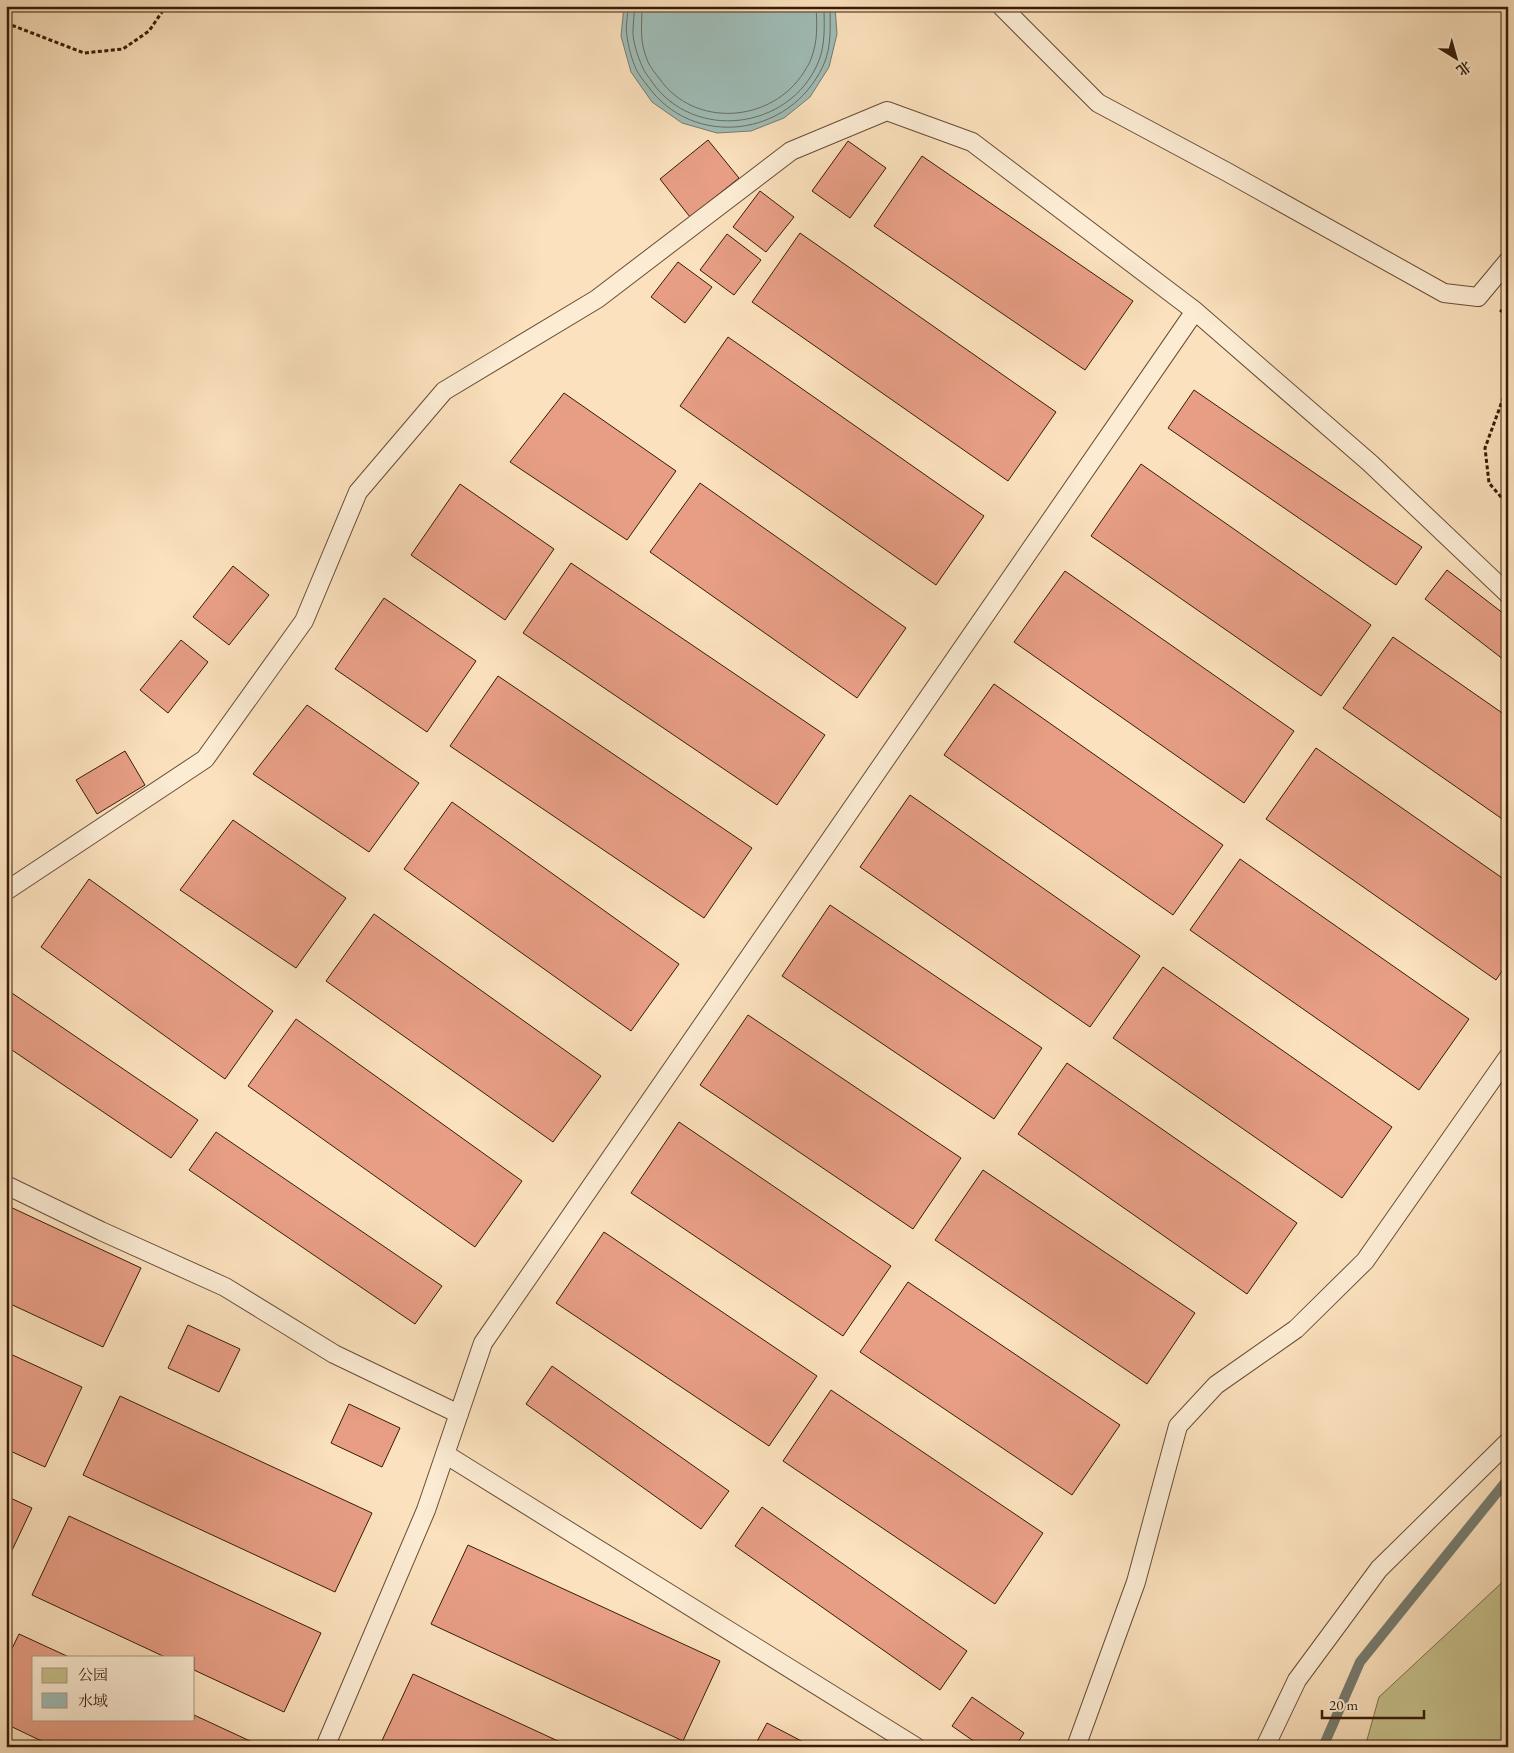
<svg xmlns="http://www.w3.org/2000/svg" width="1514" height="1753" viewBox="0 0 1514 1753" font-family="'EB Garamond','Noto Serif SC',serif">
	<rect width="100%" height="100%" fill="#fbe1bd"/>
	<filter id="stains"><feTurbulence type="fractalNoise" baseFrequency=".004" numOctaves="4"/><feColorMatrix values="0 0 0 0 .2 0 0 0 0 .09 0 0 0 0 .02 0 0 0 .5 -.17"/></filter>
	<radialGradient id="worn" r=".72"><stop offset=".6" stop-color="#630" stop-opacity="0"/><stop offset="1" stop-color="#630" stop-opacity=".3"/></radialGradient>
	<path fill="#c6c18c" stroke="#7f6e4a" d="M 1508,1577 L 1508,1747 L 1365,1747 L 1379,1697 Z"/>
	<path fill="#9fbcb6" stroke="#767c70" d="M 624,6 L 835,6 L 837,34 L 829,67 L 810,97 L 784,118 L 751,131 L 717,133 L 682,123 L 652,102 L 631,72 L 621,36 Z"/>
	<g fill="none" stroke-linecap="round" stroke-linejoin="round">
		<path stroke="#6c6c5e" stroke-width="1" d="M 628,6 C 628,16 625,27 627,36 C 628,46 632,60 636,69 C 639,75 643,80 647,85 C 693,150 790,137 823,66 C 832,47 830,26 830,6
			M 635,6 C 634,15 633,24 633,33 C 633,42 638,57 642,66 C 644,72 649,77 652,82 C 694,142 789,130 818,63 C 826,44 824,25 824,6
			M 642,6 C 642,28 639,41 648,62 C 651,68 655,73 659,78 C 694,129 772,123 804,72 C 806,68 810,63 811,59 C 818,41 817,25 816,6"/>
		<path stroke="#767c70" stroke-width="10" d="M 1323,1747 L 1360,1662 L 1508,1479"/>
	</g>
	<path fill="#e79e85" stroke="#381c07" d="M 708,140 L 739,178 L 690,217 L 660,179 Z
		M 848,141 L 886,168 L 850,218 L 812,191 Z
		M 922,156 L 1133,301 L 1085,370 L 874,226 Z
		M 760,191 L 794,217 L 766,252 L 733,227 Z
		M 800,233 L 1056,412 L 1008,481 L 752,302 Z
		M 727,234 L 761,260 L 734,295 L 700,270 Z
		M 678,262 L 712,287 L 685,323 L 651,297 Z
		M 728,337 L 984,516 L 936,585 L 680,406 Z
		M 1194,390 L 1422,547 L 1396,585 L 1168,428 Z
		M 564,393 L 676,471 L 627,540 L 510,462 Z
		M 1141,464 L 1371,625 L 1321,696 L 1091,536 Z
		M 700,483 L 906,628 L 857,698 L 650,552 Z
		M 460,484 L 554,549 L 505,620 L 411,555 Z
		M 571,563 L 825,735 L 777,805 L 523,633 Z
		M 233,566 L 269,595 L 229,645 L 193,617 Z
		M 1447,570 L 1508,617 L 1508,663 L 1425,599 Z
		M 1065,571 L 1294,731 L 1244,803 L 1014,642 Z
		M 384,598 L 476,661 L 427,732 L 335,669 Z
		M 1393,637 L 1508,717 L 1508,823 L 1343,708 Z
		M 181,640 L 208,662 L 168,713 L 140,690 Z
		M 498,676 L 752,848 L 704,918 L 450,746 Z
		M 994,684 L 1223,845 L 1173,915 L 944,755 Z
		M 307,705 L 419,783 L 369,852 L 253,774 Z
		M 1316,748 L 1508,882 L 1508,962 L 1496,980 L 1266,819 Z
		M 125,751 L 145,785 L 97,814 L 76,780 Z
		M 910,795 L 1140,956 L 1090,1027 L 860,867 Z
		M 452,802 L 679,964 L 631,1031 L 404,869 Z
		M 233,820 L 346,898 L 296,968 L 180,890 Z
		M 1240,859 L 1469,1019 L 1419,1090 L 1190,930 Z
		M 89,879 L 273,1011 L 225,1079 L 41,947 Z
		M 830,905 L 1042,1048 L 994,1119 L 782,976 Z
		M 374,914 L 601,1076 L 553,1142 L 326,981 Z
		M 1163,967 L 1392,1127 L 1342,1198 L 1113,1038 Z
		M 6,989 L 198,1120 L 171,1158 L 6,1046 Z
		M 748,1015 L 961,1158 L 913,1229 L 700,1085 Z
		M 296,1019 L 522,1181 L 475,1247 L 248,1086 Z
		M 1067,1063 L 1297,1223 L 1247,1294 L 1018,1134 Z
		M 679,1122 L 891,1266 L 843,1336 L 631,1193 Z
		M 216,1132 L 442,1286 L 415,1324 L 189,1170 Z
		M 983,1170 L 1195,1313 L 1147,1384 L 935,1240 Z
		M 6,1205 L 141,1268 L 103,1347 L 6,1302 Z
		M 604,1232 L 817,1376 L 769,1446 L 556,1303 Z
		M 908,1282 L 1120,1425 L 1072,1495 L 860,1352 Z
		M 188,1325 L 240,1349 L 219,1392 L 168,1368 Z
		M 6,1352 L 82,1387 L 45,1467 L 6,1449 Z
		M 552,1366 L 729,1491 L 701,1529 L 526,1404 Z
		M 831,1390 L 1043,1533 L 995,1604 L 783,1461 Z
		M 120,1396 L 372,1513 L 335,1592 L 83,1475 Z
		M 349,1404 L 400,1428 L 382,1467 L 331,1443 Z
		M 6,1496 L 32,1508 L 6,1563 Z
		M 762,1507 L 967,1651 L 940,1690 L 735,1546 Z
		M 69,1516 L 321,1633 L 284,1712 L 194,1670 L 194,1657 L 165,1657 L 32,1595 Z
		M 468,1545 L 720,1661 L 683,1741 L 431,1624 Z
		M 19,1634 L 69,1657 L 34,1657 L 34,1719 L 194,1719 L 194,1715 L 263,1747 L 54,1747 L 6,1724 L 6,1661 Z
		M 413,1674 L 571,1747 L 379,1747 Z
		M 972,1697 L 1024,1733 L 1015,1747 L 982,1747 L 952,1726 Z
		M 767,1723 L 813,1747 L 754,1747 Z"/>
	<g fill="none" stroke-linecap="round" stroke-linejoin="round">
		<defs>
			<path id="lane" d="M 1001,6 L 1098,103 L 1227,172 L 1444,293 L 1478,297 L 1508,261
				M 6,891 L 205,759 L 304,621 L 358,492 L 444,391 L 597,299 L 791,151 L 887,111 L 972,142 L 1195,311 L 1370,463 L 1508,594
				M 6,1185 L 101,1231 L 225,1287 L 334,1354 L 459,1414
				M 445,1454 L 916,1747
				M 325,1747 L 426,1510 L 483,1343 L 1195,311
				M 1076,1747 L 1136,1582 L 1178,1426 L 1216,1385 L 1296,1329 L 1365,1261 L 1508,1057
				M 1265,1747 L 1297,1680 L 1379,1569 L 1508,1442"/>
		</defs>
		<use href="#lane" stroke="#694d34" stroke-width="20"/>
		<path stroke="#381c07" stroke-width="3" stroke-dasharray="4 2.5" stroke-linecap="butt" d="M 6,23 L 84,53 L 123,49 L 149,31 L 166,6
			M 1500,310 L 1508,316
			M 1508,385 L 1485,448 L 1489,483 L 1508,505"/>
		<use href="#lane" stroke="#fcecd4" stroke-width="18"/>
	</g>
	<rect width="1514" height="1753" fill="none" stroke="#fbe1bd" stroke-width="25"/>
	<rect x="8" y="8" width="1499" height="1738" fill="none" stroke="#381c07" stroke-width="2.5"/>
	<rect x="12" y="12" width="1489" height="1728" fill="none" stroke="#381c07"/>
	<rect x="32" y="1656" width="162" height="65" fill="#fcecd4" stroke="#ae9982"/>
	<rect x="42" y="1668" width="25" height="15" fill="#c6c18c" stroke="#ae9982"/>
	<text x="78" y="1680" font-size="15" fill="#381c07">公园</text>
	<rect x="42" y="1693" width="25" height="15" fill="#9fbcb6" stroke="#ae9982"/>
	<text x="78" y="1706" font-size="15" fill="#381c07">水域</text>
	<g transform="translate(1456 58) rotate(143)" stroke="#fcecd4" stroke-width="4" paint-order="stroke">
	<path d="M0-4L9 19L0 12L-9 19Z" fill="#381c07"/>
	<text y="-8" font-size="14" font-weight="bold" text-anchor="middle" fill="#381c07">北</text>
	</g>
	<path d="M1322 1710v8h102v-8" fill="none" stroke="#381c07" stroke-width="2.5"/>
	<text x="1329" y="1710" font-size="15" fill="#381c07" stroke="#fcecd4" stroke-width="4" paint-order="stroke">20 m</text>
	<rect width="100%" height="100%" filter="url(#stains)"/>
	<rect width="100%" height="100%" fill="url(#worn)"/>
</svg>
